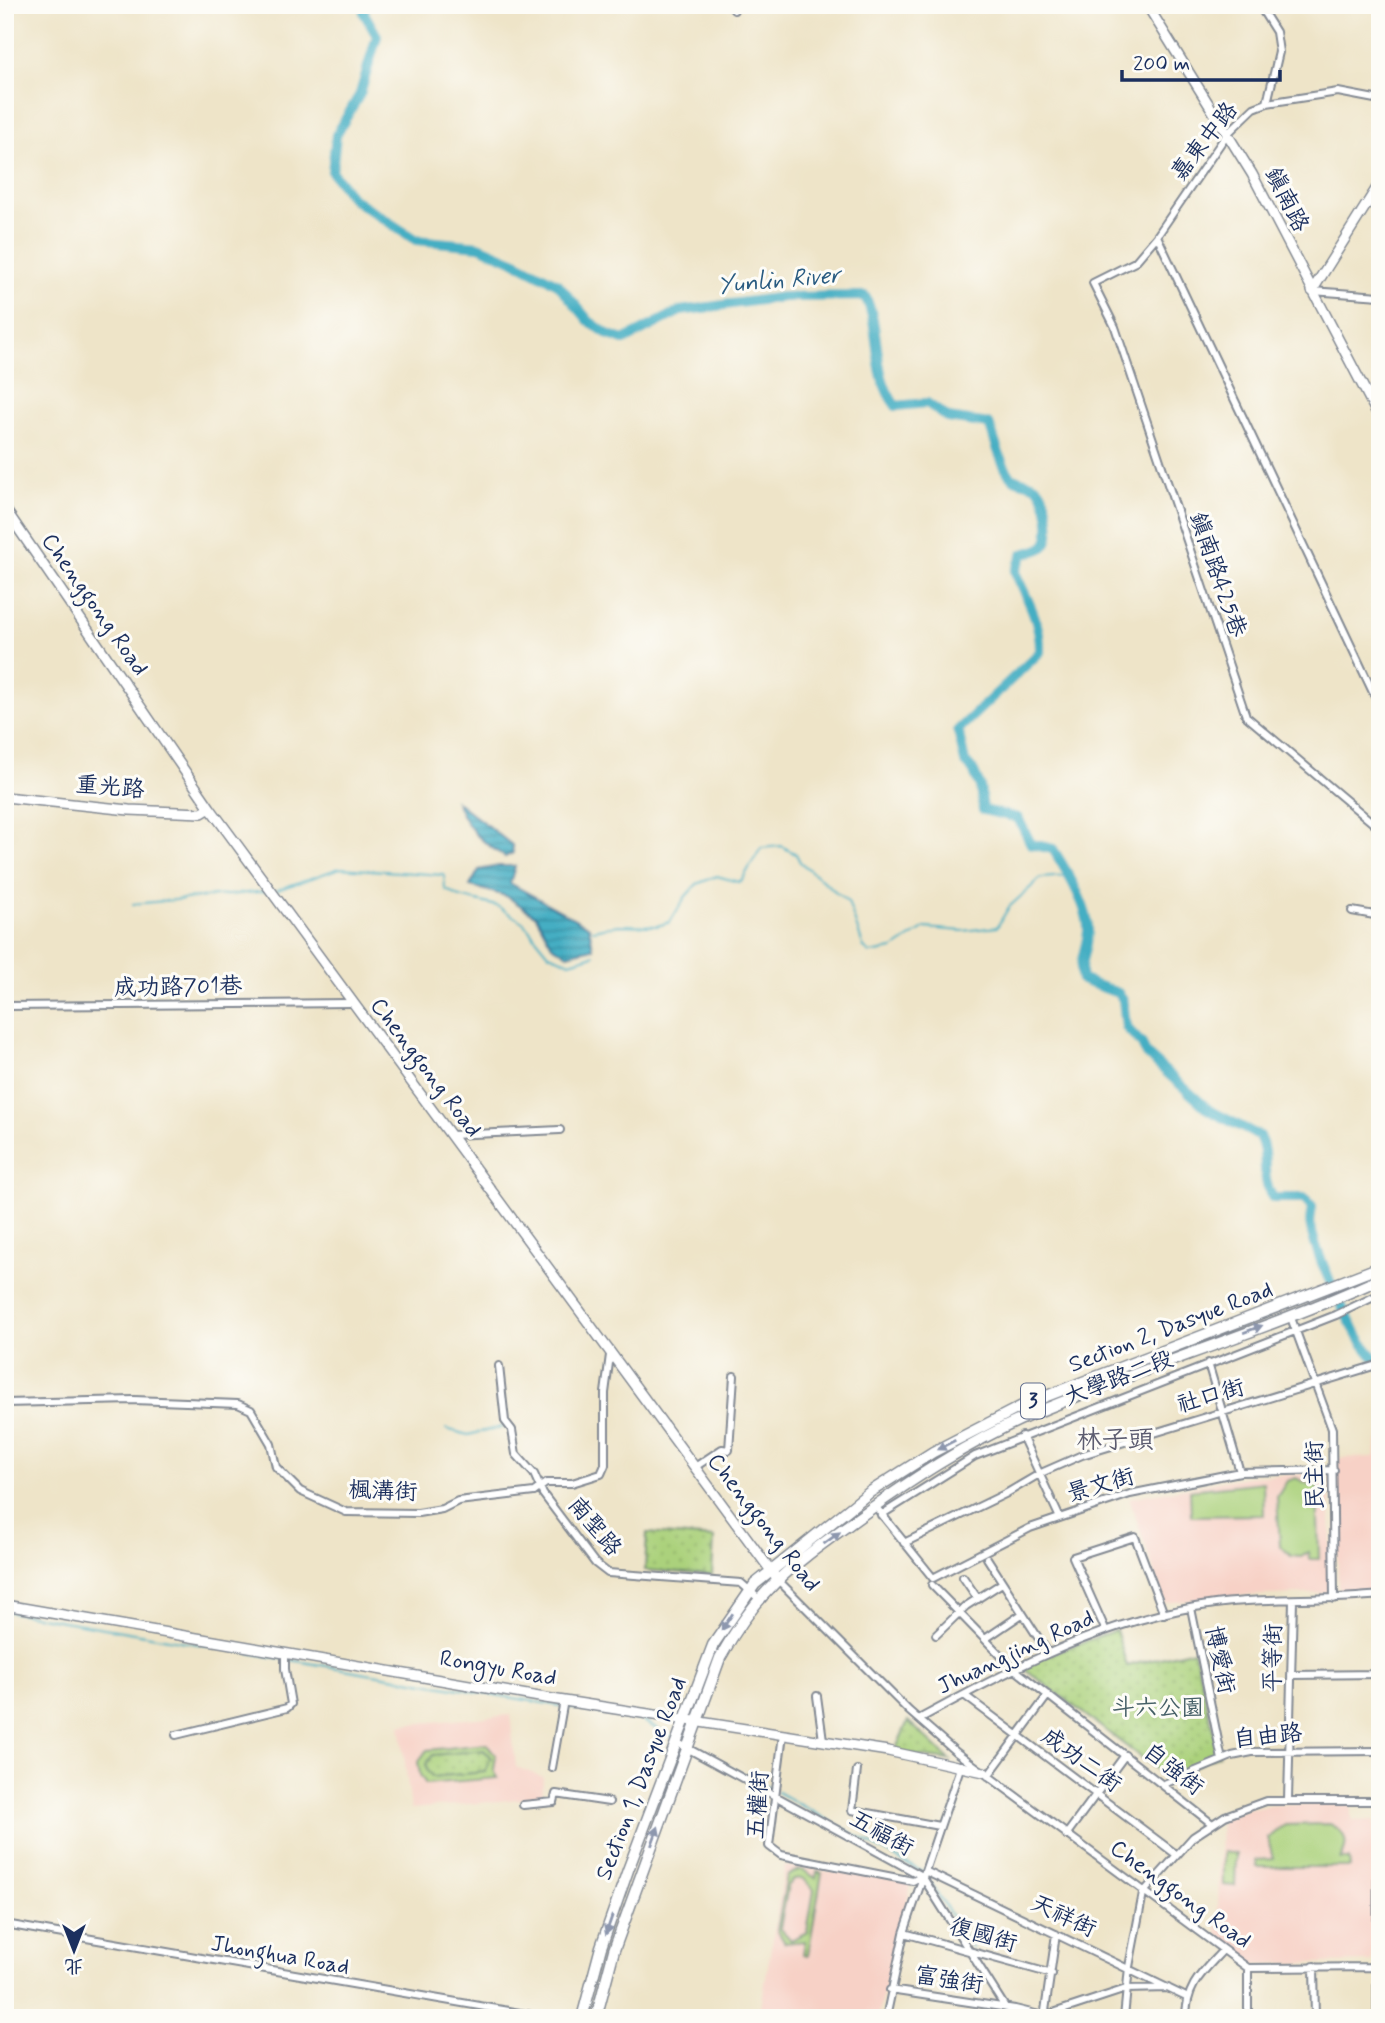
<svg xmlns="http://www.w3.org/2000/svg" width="1385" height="2023" viewBox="0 0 1385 2023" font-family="Mynerve,'LXGW WenKai TC',sans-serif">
	<defs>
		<pattern id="grass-dots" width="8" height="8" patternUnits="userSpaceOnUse" patternTransform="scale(1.75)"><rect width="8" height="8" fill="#abd17b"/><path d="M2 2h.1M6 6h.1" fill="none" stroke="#93b46d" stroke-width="1.8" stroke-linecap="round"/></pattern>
		<pattern id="water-rules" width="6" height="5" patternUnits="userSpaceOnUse" patternTransform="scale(1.75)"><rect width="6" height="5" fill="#44aec3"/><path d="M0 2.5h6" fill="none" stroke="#388ea2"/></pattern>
	</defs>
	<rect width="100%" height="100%" fill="#fdfcf7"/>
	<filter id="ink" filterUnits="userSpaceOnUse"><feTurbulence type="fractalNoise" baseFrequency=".0143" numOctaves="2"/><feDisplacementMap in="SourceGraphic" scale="14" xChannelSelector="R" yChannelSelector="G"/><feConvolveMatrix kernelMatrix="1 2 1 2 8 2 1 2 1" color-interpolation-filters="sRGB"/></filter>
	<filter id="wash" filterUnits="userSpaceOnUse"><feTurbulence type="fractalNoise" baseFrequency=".00686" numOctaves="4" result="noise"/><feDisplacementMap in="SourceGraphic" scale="28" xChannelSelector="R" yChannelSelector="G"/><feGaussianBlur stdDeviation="1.57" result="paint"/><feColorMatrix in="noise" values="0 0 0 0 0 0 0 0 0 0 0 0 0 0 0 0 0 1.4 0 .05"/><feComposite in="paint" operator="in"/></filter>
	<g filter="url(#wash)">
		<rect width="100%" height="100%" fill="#eee4c8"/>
		<path fill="#f7d1c6" d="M 1380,1431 L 1380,1590 L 1343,1594 L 1338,1587 L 1337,1458 L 1374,1457 Z
			M 1329,1473 L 1332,1593 L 1232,1596 L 1165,1603 L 1129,1498 L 1247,1477 Z
			M 510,1715 L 516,1767 L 543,1777 L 542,1797 L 411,1809 L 400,1725 Z
			M 1351,1804 L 1351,1821 L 1374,1820 L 1372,1962 L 1254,1964 L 1217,1934 L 1221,1820 L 1244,1810 L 1276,1805 Z
			M 785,1866 L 912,1882 L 877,2018 L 759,2018 Z"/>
		<path fill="url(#grass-dots)" stroke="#63806c" stroke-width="2" d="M 647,1533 L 714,1538 L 712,1575 L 645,1570 Z
			M 1116,1630 L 1127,1666 L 1194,1650 L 1219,1755 L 1168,1778 L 1020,1665 Z
			M 908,1721 L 950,1760 L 894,1753 Z
			M 484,1750 L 491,1758 L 485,1772 L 433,1777 L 427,1771 L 426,1764 L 433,1755 Z"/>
		<path fill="#abd17b" stroke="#63806c" stroke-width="2" fill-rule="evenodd" d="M 1311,1476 L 1317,1476 L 1319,1559 L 1310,1559 L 1309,1552 L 1301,1557 L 1291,1556 L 1280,1545 L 1277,1497 L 1287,1481 L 1296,1478 L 1310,1485 Z
			M 1263,1482 L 1264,1515 L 1191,1516 L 1190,1490 Z
			M 487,1744 L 496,1755 L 494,1770 L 498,1778 L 426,1784 L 420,1775 L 418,1762 L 427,1750 ZM 484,1750 L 491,1758 L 485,1772 L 433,1777 L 427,1771 L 426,1764 L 433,1755 Z
			M 1330,1824 C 1346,1831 1350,1845 1340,1859 L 1349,1859 L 1350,1867 L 1257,1867 L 1256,1860 L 1273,1859 L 1268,1838 L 1285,1825 Z
			M 1223,1852 L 1236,1854 L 1235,1886 L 1223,1885 Z
			M 798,1870 L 803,1870 L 816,1878 L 817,1872 L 822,1873 L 808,1955 L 803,1954 L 805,1941 L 785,1943 L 777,1930 L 787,1876 ZM 803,1878 L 814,1890 L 807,1932 L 791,1940 L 780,1928 L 788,1886 L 794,1879 Z"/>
		<path fill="url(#water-rules)" stroke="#306e90" stroke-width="2" d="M 456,801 L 512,845 L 513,853 L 505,857 C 480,840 467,830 456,801 Z
			M 499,866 L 515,866 L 510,883 L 589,927 L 593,948 L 568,954 L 552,945 L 536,916 L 506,896 L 470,886 L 479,870 Z"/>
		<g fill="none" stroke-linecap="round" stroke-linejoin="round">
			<path stroke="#44aec3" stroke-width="2" d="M 277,890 L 340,868 L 444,875 L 445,889 L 460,897 L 497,906 L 523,922 L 549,954 L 570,962 L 594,955
				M 133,904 L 268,891
				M 593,930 L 618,925 L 657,926 L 670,922 L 686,896 L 697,884 L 717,876 L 738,882 L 742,880 L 761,848 L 781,846 L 796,854 L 800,862 L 848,902 L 864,948 L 870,953 L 893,949 L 925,928 L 963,931 L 997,927 L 1009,907 L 1041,878 L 1068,876
				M 446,1429 L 468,1435 L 506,1426
				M 5,1611 L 560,1706
				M 565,1707 L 641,1720 L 673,1737
				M 691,1746 L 772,1790
				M 777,1792 L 922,1872
				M 926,1876 L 972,1948"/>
			<path stroke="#44aec3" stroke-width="10" d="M 365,5 L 364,13 L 377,36 L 360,94 L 336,135 L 332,172 L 352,198 L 416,240 L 479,246 L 512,260 L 558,284 L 589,321 L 609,335 L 624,340 L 680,311 L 783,297 L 865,296 C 882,330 871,375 896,406 L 927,403 L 948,418 L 989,424 C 995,439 999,460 1009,474 C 1016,484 1029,480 1037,487 C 1048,496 1055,539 1043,547 C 1038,551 1029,552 1023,554 L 1015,572 C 1027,599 1041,621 1040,652 L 958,730 L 965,762 L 973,770 L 980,786 L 983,810 L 1018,818 L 1031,844 L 1053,849 C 1065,868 1090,909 1088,931 C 1087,947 1078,964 1082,980 L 1118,993 L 1123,999 L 1126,1027 L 1142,1044 L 1146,1054 L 1209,1110 L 1259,1136 C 1270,1156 1259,1177 1273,1198 L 1304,1198 L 1312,1207 C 1311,1214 1309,1222 1311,1228 C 1317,1259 1356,1345 1380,1362"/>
		</g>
	</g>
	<g filter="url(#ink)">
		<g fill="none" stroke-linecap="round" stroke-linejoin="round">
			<defs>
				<path id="street" d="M 730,5 L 734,10
					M 1259,5 L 1276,32 L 1279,52 L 1267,103
					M 1380,100 L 1338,92 L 1267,103 L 1254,108 L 1227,134 L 1157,236 L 1135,262 L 1093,283 L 1115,327 L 1246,716 L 1380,829
					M 1157,236 L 1380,707
					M 1312,291 L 1380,296
					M 1352,911 L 1380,916
					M 5,1006 L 352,1003
					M 451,1135 L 560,1130
					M 1290,1315 L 1332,1429 L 1334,1599
					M 1208,1363 L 1240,1472
					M 499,1366 L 505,1421 L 512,1430 L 516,1454 L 534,1474 L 543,1494 L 595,1563 L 608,1573 L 741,1583 L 758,1598
					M 5,1403 L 134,1400 L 238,1404 L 251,1410 L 271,1444 L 276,1467 L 300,1491 L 346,1512 L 418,1513 L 442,1509 L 458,1501 L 534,1492 L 546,1483 L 572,1483 L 601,1474 L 605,1465 L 605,1393 L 610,1355
					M 1022,1436 L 1059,1516
					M 695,1467 L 722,1449 L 729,1450 L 734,1376
					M 875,1506 L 933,1578 L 1030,1528 L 1130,1494 L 1240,1472 L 1334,1470
					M 881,1515 L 975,1456 L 1336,1315 L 1380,1294
					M 904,1543 L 1007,1493 L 1041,1473 L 1082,1455 L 1380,1364
					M 987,1558 L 1048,1653
					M 963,1577 L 978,1599
					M 777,1579 L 909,1711 L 956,1752 L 1248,1968 L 1380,1967
					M 932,1585 L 1013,1668 L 1211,1823
					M 1191,1608 L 1222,1760
					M 1105,1629 L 1073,1557 L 1135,1537 L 1164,1614
					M 936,1635 L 966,1606 L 1002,1583
					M 985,1639 L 1022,1614
					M 1378,1674 L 1380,1595
					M 1291,1675 L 1380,1674
					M 964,1695 L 1177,1855
					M 817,1696 L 823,1740
					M 919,1719 C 1013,1668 1107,1618 1215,1604 C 1269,1597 1325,1601 1380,1595
					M 783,1734 L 769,1846 L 781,1855 L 913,1881 L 922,1876
					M 176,1735 L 287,1708 L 291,1704 L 285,1669 L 285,1653
					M 676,1742 L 922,1876 L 1012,2018
					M 552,1768 L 564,1700
					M 857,1770 L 852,1810 L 939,1826
					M 988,1776 L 1048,1695
					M 1164,1784 L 1232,1756 L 1252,1752 L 1380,1751
					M 1288,1800 L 1293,1600
					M 523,1805 L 554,1802 L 556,1794 L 609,1802
					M 1066,1835 L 1125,1755
					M 925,1871 L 1186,1997
					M 5,1924 L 549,2018
					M 904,1933 L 1052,1974
					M 1314,1966 L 1315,2018
					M 890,1990 L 1015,2009 L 1044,2016 L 1126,1989 L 1168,1988
					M 886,2018 L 904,1933 L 961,1765
					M 1044,2018 L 1056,1934
					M 1124,2018 L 1129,1967 L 1143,1893 L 1193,1837 L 1225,1816 L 1266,1801 L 1380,1801
					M 1186,2018 C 1186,1985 1202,1973 1223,1950
					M 1248,2018 L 1248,1968
					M 1377,2018 L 1378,1801"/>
				<path id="secondary" d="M 1147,5 L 1252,174 L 1380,419
					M 1312,291 L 1380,183
					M 5,509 L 210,808 L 777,1579
					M 5,797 L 129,810 L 202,813 L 210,808
					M 5,1605 L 545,1698 L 888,1751 L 984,1772"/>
				<path id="primary" d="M 582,2018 L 601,1947 L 628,1870 L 713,1645 L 755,1584 L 870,1492 L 933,1452 L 1026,1404 L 1380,1267
					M 596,2018 L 614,1950 L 720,1658 C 758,1589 789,1568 851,1523 C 909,1481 968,1442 1033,1414 C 1147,1366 1267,1330 1380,1279"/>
			</defs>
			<use href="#street" stroke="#848a93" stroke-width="10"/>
			<use href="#secondary" stroke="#848a93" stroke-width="12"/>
			<use href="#primary" stroke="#848a93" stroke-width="13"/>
			<use href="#street" stroke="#fff" stroke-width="6"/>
			<use href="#secondary" stroke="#fff" stroke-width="9"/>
			<use href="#primary" stroke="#fff" stroke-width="10"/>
		</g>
		<defs><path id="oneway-solid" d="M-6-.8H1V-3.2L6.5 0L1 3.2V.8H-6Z" transform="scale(1.75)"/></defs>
		<g fill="#8d97ae">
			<use href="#oneway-solid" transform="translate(1253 1329) rotate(-21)"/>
			<use href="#oneway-solid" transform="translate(946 1445) rotate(153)"/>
			<use href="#oneway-solid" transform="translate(832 1538) rotate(-36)"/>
			<use href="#oneway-solid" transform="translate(727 1622) rotate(124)"/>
			<use href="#oneway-solid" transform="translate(655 1836) rotate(-70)"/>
			<use href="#oneway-solid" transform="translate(609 1925) rotate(109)"/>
		</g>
	</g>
	<g text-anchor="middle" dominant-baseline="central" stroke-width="6" stroke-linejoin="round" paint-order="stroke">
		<rect fill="#fdfcf7" stroke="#5f6c8c" stroke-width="2" x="1021" y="1383.5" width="24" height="35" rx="5"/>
		<g font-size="21" font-weight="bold" fill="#1b2f5e">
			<text x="1033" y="1401">3</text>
		</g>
		<g font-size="23" fill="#1b2f5e" stroke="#fdfcf7">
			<text transform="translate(1205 142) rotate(-52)">嘉東中路</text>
			<text transform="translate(1286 200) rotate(63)">鎮南路</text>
			<text transform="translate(1217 575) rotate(71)">鎮南路425巷</text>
			<text transform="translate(94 605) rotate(55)">Chenggong Road</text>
			<text transform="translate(110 788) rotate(5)">重光路</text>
			<text transform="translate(178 988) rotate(-1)">成功路701巷</text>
			<text transform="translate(425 1068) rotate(53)">Chenggong Road</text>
			<text transform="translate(1171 1328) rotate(-21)">Section 2, Dasyue Road</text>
			<text transform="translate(1119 1379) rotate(-21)">大學路二段</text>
			<text transform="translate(1211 1397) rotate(-16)">社口街</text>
			<text transform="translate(1316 1475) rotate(-91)">民主街</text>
			<text transform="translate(1101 1486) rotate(-16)">景文街</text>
			<text transform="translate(383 1492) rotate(2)">楓溝街</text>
			<text transform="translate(763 1523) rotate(52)">Chenggong Road</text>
			<text transform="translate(594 1527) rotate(50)">南聖路</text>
			<text transform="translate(1016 1653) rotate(-25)">Jhuangjing Road</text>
			<text transform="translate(1274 1658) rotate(-89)">平等街</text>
			<text transform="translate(1219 1660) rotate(78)">博愛街</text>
			<text transform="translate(498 1669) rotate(10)">Rongyu Road</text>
			<text transform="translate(1268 1737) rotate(-6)">自由路</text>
			<text transform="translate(1081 1761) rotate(36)">成功二街</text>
			<text transform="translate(1173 1770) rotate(38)">自強街</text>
			<text transform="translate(642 1779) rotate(-69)">Section 1, Dasyue Road</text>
			<text transform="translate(759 1805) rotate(-86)">五權街</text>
			<text transform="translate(881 1834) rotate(29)">五福街</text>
			<text transform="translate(1180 1895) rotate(36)">Chenggong Road</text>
			<text transform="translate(1063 1917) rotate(25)">天祥街</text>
			<text transform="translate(983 1936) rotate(16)">復國街</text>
			<text transform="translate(280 1956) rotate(10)">Jhonghua Road</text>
			<text transform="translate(949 1981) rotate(9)">富強街</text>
		</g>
		<g font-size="23" fill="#466067" stroke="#fdfcf7">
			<text x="1158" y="1709">斗六公園</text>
		</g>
		<g font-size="24" font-style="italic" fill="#295b81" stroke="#fdfcf7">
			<text transform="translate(779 281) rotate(-5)">Yunlin River</text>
		</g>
		<g font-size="26" fill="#5c5c70" stroke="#fdfcf7">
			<text x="1115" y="1441">林子頭</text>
		</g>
	</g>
	<rect width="1385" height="2023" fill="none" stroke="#fdfcf7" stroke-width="28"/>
	<g transform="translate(74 1950) rotate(180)" stroke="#fdfcf7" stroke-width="5" paint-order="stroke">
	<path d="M0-5L12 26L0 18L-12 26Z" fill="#1b2f5e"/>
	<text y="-10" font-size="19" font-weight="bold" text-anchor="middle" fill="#1b2f5e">北</text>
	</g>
	<path d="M1122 70v10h158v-10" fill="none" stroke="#1b2f5e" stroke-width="3.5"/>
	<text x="1133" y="70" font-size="21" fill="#1b2f5e" stroke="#fdfcf7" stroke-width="5" paint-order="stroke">200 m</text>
</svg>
